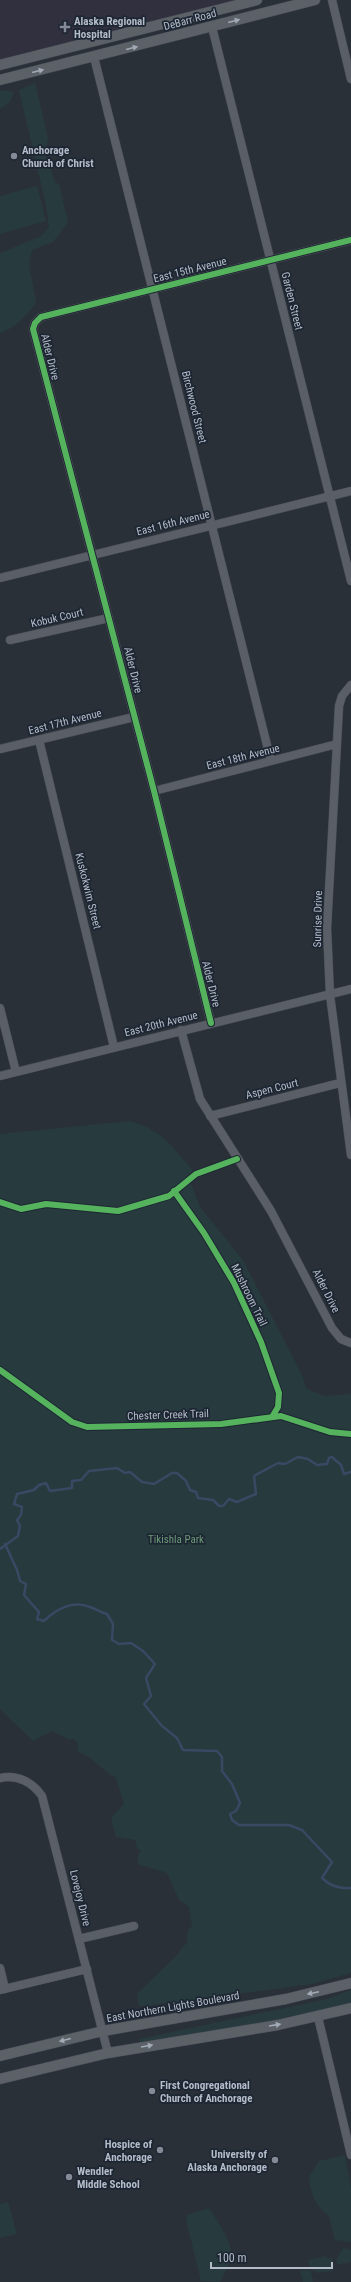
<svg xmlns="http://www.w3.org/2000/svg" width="351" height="2282" viewBox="0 0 351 2282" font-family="'Roboto Condensed',sans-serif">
	<rect width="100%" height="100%" fill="#2a3038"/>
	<path fill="#31303e" d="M 0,0 L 236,0 L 0,61 Z"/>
	<path fill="#273a3e" d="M 35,83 L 48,138 L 45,154 L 55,182 L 59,184 L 68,222 L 53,242 L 32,250 L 29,264 L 36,303 C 28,314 14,329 0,333 L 0,253 L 41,236 L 49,227 L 46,205 L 19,90 Z
		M 3,90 L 14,92 L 10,102 L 0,109 L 0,91 Z
		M 37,186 L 46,221 L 0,234 L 0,196 Z
		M 130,1121 C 164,1131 173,1147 195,1173 L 191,1184 L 200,1207 L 243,1260 L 303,1377 L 306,1388 L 324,1396 L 351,1394 L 351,1973 L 312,1984 L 145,2006 L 139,2006 L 137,1994 L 177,1955 L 187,1942 L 188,1930 L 192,1927 L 189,1907 L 179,1900 L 167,1873 L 138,1864 L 138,1854 L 141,1851 L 137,1848 L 135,1840 L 116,1837 L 111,1818 L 124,1804 L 116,1778 C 102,1771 93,1756 78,1752 L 77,1742 L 72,1738 L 70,1740 L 52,1731 L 33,1741 L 0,1709 L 0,1134 Z
		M 351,1990 L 351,2005 L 304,2018 L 141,2045 L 139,2039 L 327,1999 Z
		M 345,2155 L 351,2187 L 351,2242 L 335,2240 L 329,2216 C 316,2207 310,2193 309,2177 L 319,2161 Z
		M 8,2202 L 17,2234 L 0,2238 L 0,2204 Z
		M 209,2208 C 215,2216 232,2243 231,2253 C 230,2263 225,2273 220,2282 L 201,2281 L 186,2220 L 187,2215 Z
		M 343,2248 L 351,2250 L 351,2262 L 337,2265 L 336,2260 Z
		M 327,2256 L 327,2259 L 332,2258 L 334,2267 L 332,2271 L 318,2273 L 310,2268 L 308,2260 Z
		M 306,2270 L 311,2271 L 313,2282 L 303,2282 L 300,2271 Z"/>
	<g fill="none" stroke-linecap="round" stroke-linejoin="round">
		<path stroke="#384963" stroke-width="2.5" d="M 5,1544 L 17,1570 L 20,1581 L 26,1584 L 24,1595 L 39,1612 L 37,1619 L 44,1621 C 56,1609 73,1600 90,1607 C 96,1609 100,1612 107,1614 L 113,1624 L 112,1640 L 119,1644 L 131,1643 L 143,1651 L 155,1664 L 146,1678 L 151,1696 L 144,1704 L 162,1726 L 177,1738 L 183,1750 L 217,1751 L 222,1757 L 222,1771 L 232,1784 L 240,1803 L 236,1811 L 230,1814 L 232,1820 L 239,1825 L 289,1825 L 302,1830 L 332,1862 L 322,1878 C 330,1886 339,1889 351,1888
			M 0,1549 L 18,1536 L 20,1526 L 17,1520 L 21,1515 L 22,1507 L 14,1504 L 17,1494 L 34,1490 L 39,1485 L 46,1483 L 50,1491 L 72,1488 L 72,1481 L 81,1480 L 89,1471 L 117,1468 L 125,1473 L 130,1472 L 142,1482 L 154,1484 L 172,1473 L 177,1473 L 186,1481 L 190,1490 L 196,1492 L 198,1498 L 213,1500 L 219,1506 L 223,1506 L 229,1499 L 237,1502 L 256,1494 L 254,1476 L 278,1463 L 285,1464 L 298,1457 L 308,1459 L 317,1465 L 327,1464 L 329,1458 L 332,1457 L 341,1465 L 344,1474 L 351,1472"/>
		<defs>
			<path id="minor" d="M 332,0 L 351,79
				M 212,27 L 351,581
				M 94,57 L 271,761
				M 0,578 L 351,491
				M 10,640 L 109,618
				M 351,685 L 342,696 L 339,706 L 327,928 L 330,995 L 351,1155
				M 39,740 L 114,1047
				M 0,749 L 134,717
				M 154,791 L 337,744
				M 0,1008 L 16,1072
				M 211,1023 L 154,791 L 33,329 L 35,323 L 41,317 L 351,240
				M 181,1030 L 200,1099 L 271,1211 L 332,1328 L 341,1339 L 351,1343
				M 0,1076 L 351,989
				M 210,1116 L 340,1083
				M 0,1778 C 17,1774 32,1782 42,1796 L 108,2053
				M 79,1939 L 134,1926
				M 0,1968 L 5,1989
				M 0,1990 L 87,1969
				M 318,2017 L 351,2155"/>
			<path id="major" d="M 0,65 L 257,0
				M 0,80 L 315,0
				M 0,2056 L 103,2031 L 286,1999 L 351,1983
				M 0,2079 L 108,2053 L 278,2025 L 351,2008"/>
		</defs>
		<use href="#minor" stroke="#484c53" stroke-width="9"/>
		<use href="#major" stroke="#484c55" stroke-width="11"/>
		<use href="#minor" stroke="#5a5e66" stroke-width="8"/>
		<use href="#major" stroke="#5c6168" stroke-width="10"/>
		<defs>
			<path id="cycleway" d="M 211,1023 L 154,791 L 33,329 L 35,323 L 41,317 L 351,240
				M 174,1191 L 204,1233 L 234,1283 L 261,1342 L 279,1393 L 278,1407 L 272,1417
				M 0,1202 L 21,1209 L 46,1204 L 118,1211 L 169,1196 L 196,1174 L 237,1159
				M 0,1370 L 72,1422 L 87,1427 L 221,1424 L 281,1416 L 330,1432 L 351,1434"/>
		</defs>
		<use href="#cycleway" stroke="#1d2633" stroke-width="8"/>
		<use href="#cycleway" stroke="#56b35d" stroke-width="6"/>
	</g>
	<defs><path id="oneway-solid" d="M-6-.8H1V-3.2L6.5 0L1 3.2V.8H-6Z"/></defs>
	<g fill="#a2aab6">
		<use href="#oneway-solid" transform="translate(234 21) rotate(-15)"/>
		<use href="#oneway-solid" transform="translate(132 48) rotate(-14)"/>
		<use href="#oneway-solid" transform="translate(38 71) rotate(-14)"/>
		<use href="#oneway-solid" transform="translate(313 1993) rotate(168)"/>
		<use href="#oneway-solid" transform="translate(275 2025) rotate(-9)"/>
		<use href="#oneway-solid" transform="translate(65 2040) rotate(166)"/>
		<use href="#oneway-solid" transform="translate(147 2046) rotate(-10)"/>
	</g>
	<g fill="#848b96" stroke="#1d2633" stroke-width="1.5">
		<path d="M63 21h4v4h4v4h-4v4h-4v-4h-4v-4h4z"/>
		<circle cx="14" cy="156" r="4"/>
		<circle cx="152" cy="2091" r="4"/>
		<circle cx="160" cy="2150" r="4"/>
		<circle cx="275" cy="2160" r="4"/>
		<circle cx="69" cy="2177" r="4"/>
	</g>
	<g text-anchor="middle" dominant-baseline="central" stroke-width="3.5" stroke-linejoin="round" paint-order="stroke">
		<g font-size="11" fill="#b4bcc9" stroke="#1d2633">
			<text transform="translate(190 20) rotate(-15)">DeBarr Road</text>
			<text transform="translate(190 270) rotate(-14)">East 15th Avenue</text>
			<text transform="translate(292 301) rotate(76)">Garden Street</text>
			<text transform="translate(50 357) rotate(76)">Alder Drive</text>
			<text transform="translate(194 407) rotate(76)">Birchwood Street</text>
			<text transform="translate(173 523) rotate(-14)">East 16th Avenue</text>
			<text transform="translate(57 618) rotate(-13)">Kobuk Court</text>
			<text transform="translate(133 670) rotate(76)">Alder Drive</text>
			<text transform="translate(65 722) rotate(-14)">East 17th Avenue</text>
			<text transform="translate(243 757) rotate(-14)">East 18th Avenue</text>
			<text transform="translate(88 891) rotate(76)">Kuskokwim Street</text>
			<text transform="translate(318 919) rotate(-89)">Sunrise Drive</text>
			<text transform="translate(211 984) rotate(76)">Alder Drive</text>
			<text transform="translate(161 1024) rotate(-14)">East 20th Avenue</text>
			<text transform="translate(272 1089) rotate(-14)">Aspen Court</text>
			<text transform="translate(326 1291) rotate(63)">Alder Drive</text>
			<text transform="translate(249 1295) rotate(64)">Mushroom Trail</text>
			<text transform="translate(168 1415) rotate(-2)">Chester Creek Trail</text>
			<text transform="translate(80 1898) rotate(76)">Lovejoy Drive</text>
			<text transform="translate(173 2007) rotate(-10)">East Northern Lights Boulevard</text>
		</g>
		<g font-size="11" font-weight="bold" fill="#b4bcc9" stroke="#1d2633" text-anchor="start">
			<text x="74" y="21">Alaska Regional<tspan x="74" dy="13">Hospital</tspan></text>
			<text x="22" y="150">Anchorage<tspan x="22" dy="13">Church of Christ</tspan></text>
			<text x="160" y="2085">First Congregational<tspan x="160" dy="13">Church of Anchorage</tspan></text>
			<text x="152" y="2144" text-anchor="end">Hospice of<tspan x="152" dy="13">Anchorage</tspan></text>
			<text x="267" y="2154" text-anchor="end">University of<tspan x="267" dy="13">Alaska Anchorage</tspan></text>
			<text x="77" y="2171">Wendler<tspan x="77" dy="13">Middle School</tspan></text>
		</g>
		<g font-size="11" fill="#6b9a76" stroke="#1d2633">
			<text x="176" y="1539">Tikishla Park</text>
		</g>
	</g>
	<path d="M211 2262v6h121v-6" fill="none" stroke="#b4bcc9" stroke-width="2"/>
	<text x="217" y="2262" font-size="12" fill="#b4bcc9" stroke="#1d2633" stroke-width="3" paint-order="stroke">100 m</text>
</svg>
